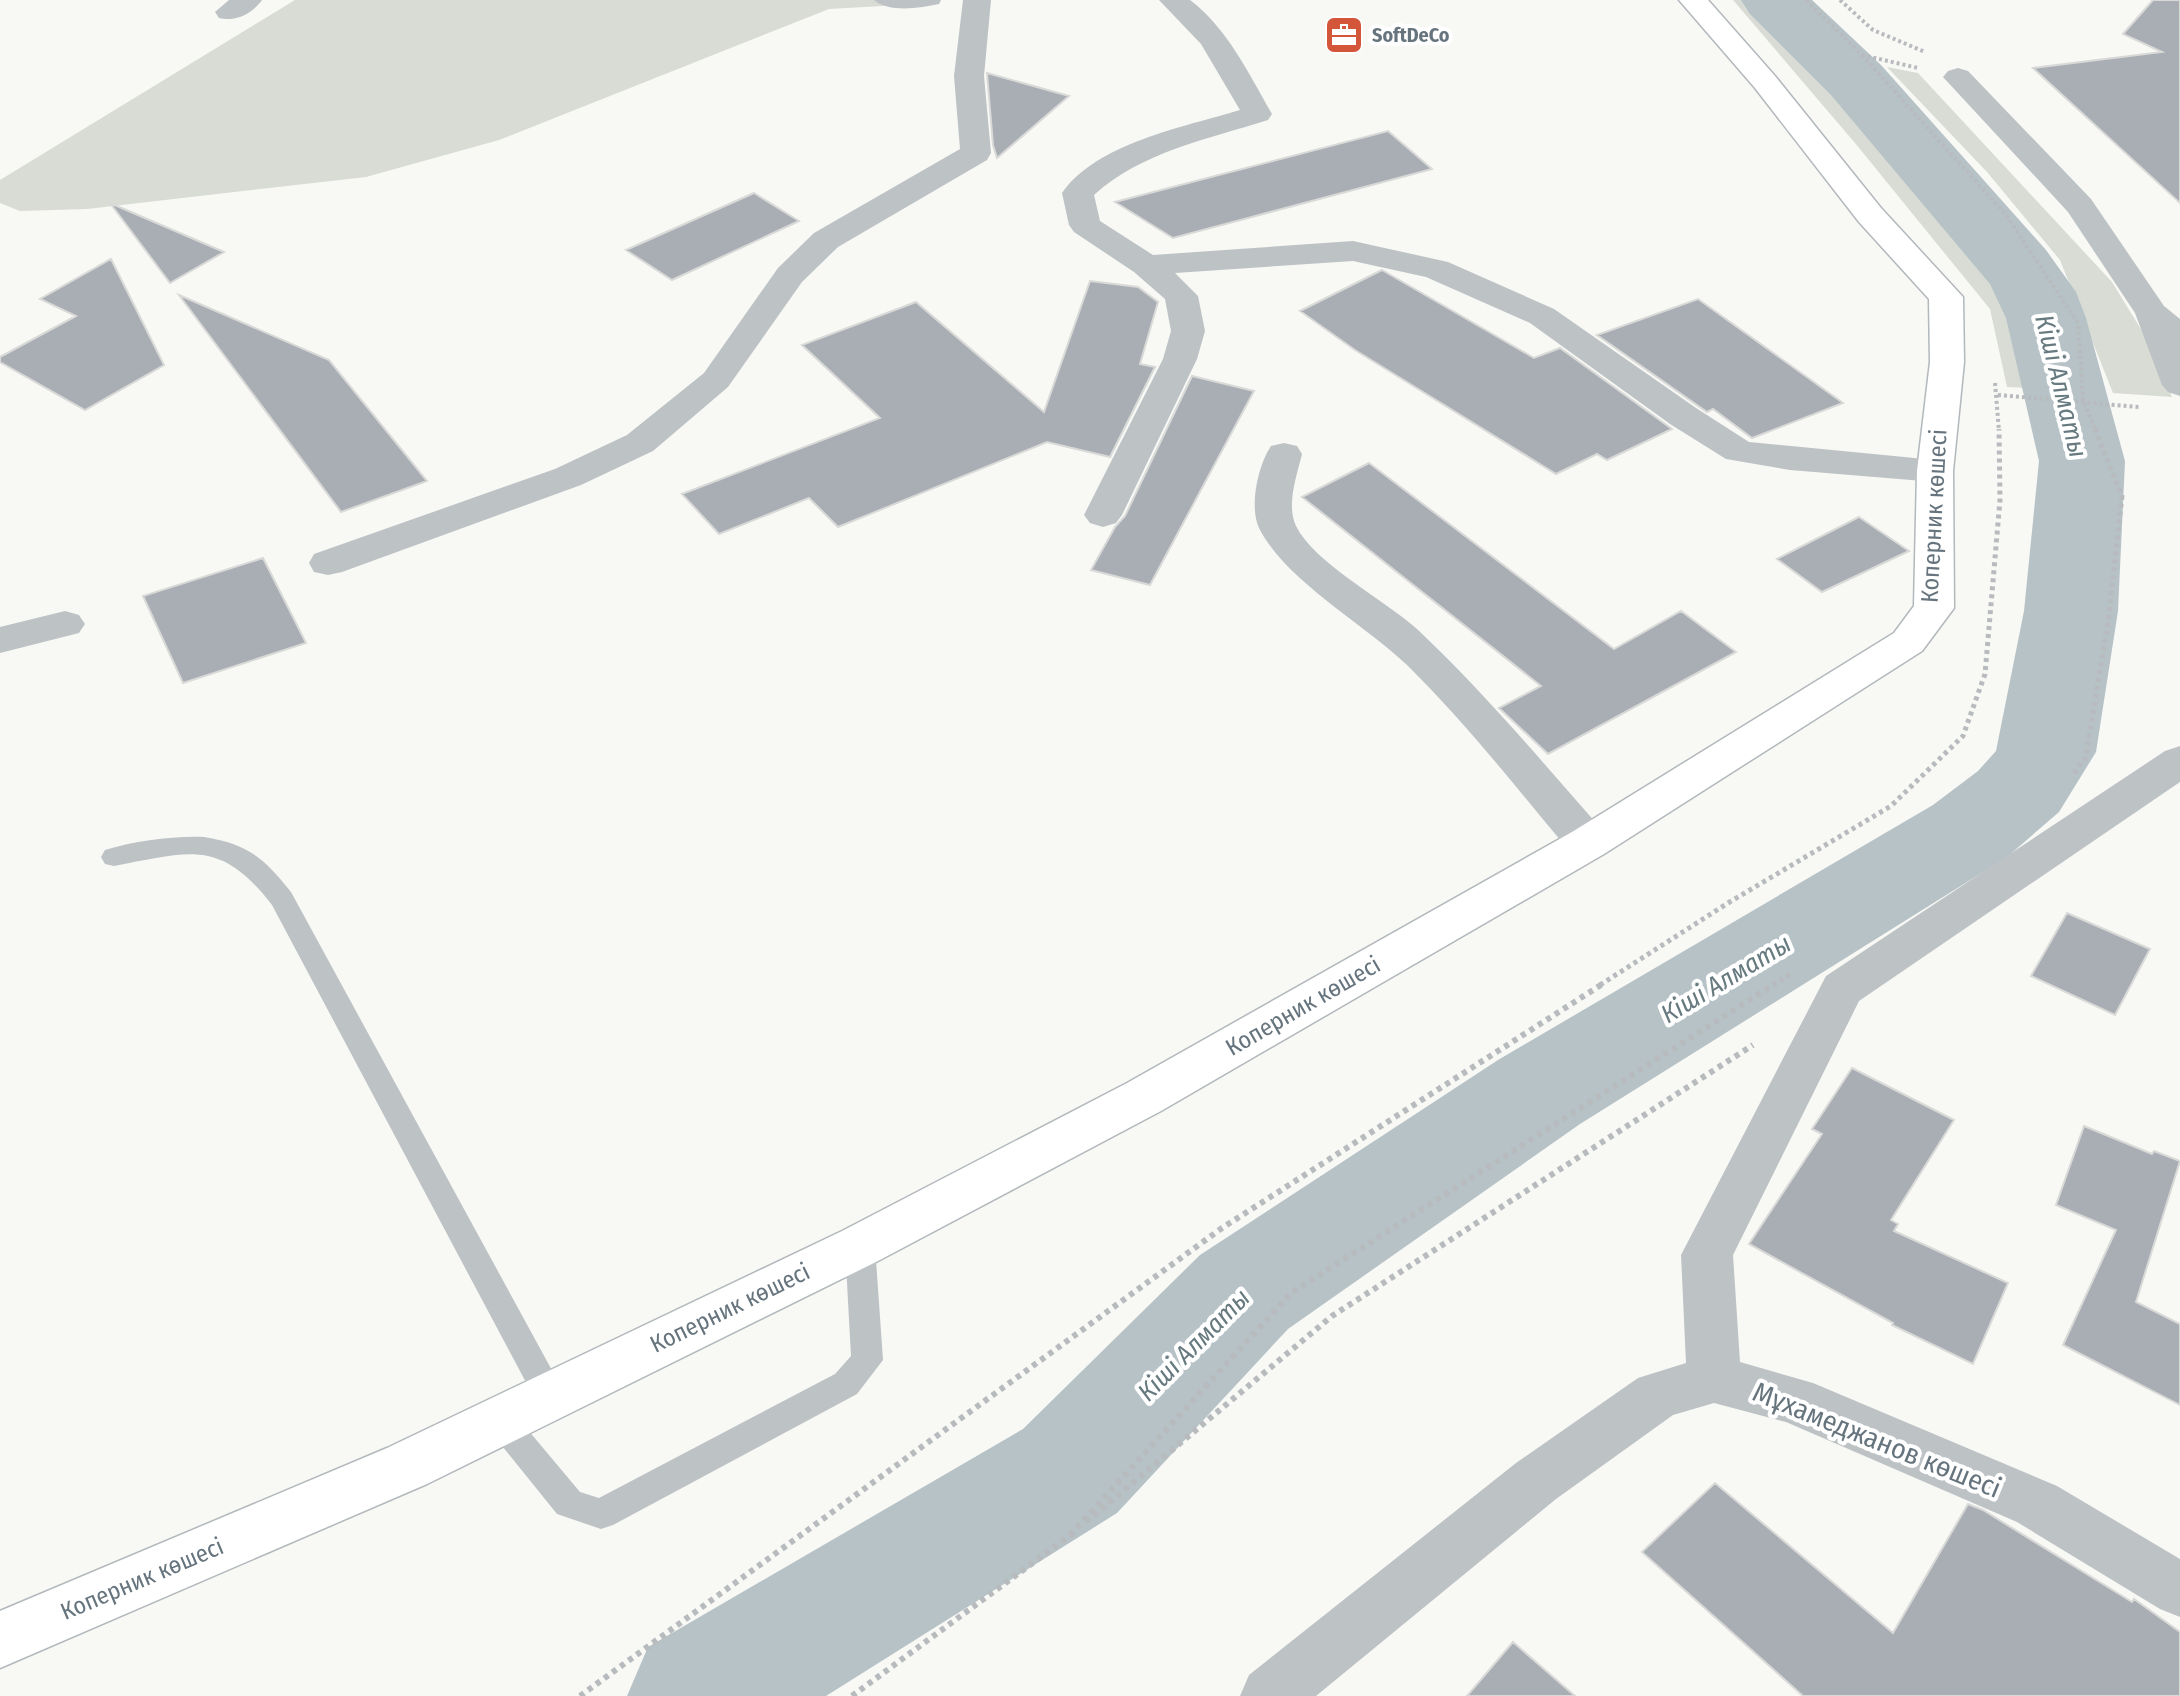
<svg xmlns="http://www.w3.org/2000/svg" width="2180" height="1696" viewBox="0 0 2180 1696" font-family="'Fira Sans Condensed',sans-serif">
	<rect width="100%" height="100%" fill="#f8f8f5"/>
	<path fill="#d8dcd5" d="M 295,0 L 933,0 L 918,4 L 829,9 L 499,140 L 366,177 L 87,209 L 20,211 L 0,203 L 0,180 Z
		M 1733,0 L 1764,0 L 1842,79 L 2028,313 L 2051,389 L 2007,387 L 1990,309 L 1855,143 Z
		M 1887,67 L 1918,73 L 2112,282 L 2150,344 L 2172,397 L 2113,393 L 2060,260 L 1987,172 Z"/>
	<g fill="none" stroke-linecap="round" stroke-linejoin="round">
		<path fill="#b6c2c6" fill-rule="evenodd" d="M 1741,0 L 1812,0 L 1881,65 L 2046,250 L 2076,292 L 2086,318 L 2125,461 L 2118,611 L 2096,752 L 2059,812 L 2007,857 L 1580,1124 L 1288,1329 L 1117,1513 L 826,1696 L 627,1696 L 648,1647 L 1023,1429 L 1200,1255 L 1498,1060 L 1933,805 L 1978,771 L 1996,751 L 2024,611 L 2039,461 L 2006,318 L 1990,284 L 1831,95 L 1750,14 Z"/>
	</g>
	<path fill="#a8aeb4" stroke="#d9d9d8" stroke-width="2" d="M 2153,0 L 2180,0 L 2180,203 L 2033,68 L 2162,52 L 2123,34 Z
		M 987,73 L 1069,96 L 997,158 L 993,145 Z
		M 1388,131 L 1432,169 L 1173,238 L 1115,202 Z
		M 754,193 L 799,221 L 672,280 L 626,250 Z
		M 110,203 L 224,252 L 170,283 Z
		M 111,259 L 164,365 L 85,410 L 0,362 L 0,357 L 76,316 L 40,299 Z
		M 1382,270 L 1534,358 L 1560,348 L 1672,429 L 1607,460 L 1597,454 L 1556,474 L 1355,350 L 1300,311 Z
		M 1090,281 L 1138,287 L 1158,302 L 1140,364 L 1155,367 L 1110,457 L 1047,442 L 838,527 L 809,498 L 719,534 L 682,494 L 880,418 L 802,345 L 916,302 L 1044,412 Z
		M 179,295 L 329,360 L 427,481 L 341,512 Z
		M 1698,299 L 1843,403 L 1752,438 L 1713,409 L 1707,412 L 1597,335 Z
		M 1192,376 L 1254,391 L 1150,585 L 1091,570 L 1115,527 L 1125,516 Z
		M 1369,463 L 1614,649 L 1681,611 L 1736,652 L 1548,754 L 1499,708 L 1541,686 L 1302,497 Z
		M 1859,517 L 1909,551 L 1822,592 L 1777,559 Z
		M 263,558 L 306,643 L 183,683 L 143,596 Z
		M 2067,913 L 2150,949 L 2115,1015 L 2031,976 Z
		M 1852,1068 L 1954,1120 L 1891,1220 L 1898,1224 L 1894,1231 L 2008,1283 L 1973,1364 L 1892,1325 L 1893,1323 L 1749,1244 L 1822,1134 L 1812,1129 Z
		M 2084,1126 L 2152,1154 L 2154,1151 L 2180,1161 L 2136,1302 L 2180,1324 L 2180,1405 L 2063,1345 L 2116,1230 L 2056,1205 Z
		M 1715,1483 L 1893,1633 L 1968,1504 L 1983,1510 L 2132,1602 L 2134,1599 L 2180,1632 L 2180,1696 L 1803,1696 L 1642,1552 Z
		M 1513,1642 L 1575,1696 L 1467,1696 Z"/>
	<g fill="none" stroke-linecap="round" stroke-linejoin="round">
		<defs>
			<path id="secondary" d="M 1679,0 L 1708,0 L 1775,76 L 1881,208 L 1963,297 L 1964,362 L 1953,471 L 1954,608 L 1922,651 L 1604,854 L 1161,1111 L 878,1261 L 427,1484 L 0,1668 L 0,1611 L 387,1448 L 842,1231 L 1127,1083 L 1572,832 L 1894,633 L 1914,606 L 1917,471 L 1930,362 L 1929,299 L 1859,222 L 1755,88 Z"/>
		</defs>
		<use href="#secondary" stroke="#b2b8bc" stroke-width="3"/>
		<path stroke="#b8bbbe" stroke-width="4" stroke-dasharray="3 3" stroke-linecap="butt" d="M 1806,0 L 1862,55 L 1918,68
			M 1840,0 L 1873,30 L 1925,52
			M 1862,55 L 2006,215 L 2078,323 L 2083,400 L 2096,431
			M 1995,383 L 1999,431
			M 1998,395 L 2139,407"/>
		<path stroke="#b8bbbe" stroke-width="5" stroke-dasharray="4 4" stroke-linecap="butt" d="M 2085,761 L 2108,623 L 2122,496 L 2095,429
			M 2074,773 L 2086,758
			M 1600,985 L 1728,903 L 1891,806 L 1963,736 L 1985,674 L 2000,500 L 1999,429
			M 1773,985 L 1793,972"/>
		<path stroke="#b8bbbe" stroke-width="6" stroke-dasharray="5 5" stroke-linecap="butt" d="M 1086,1522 L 1332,1316 L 1753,1045
			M 1070,1535 L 1291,1293 L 1776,983
			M 580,1696 L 1222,1228 L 1604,983
			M 852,1696 L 1072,1534"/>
		<path fill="#bdc2c5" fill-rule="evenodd" d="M 874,0 L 941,0 L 939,4 C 920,8 889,13 874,0 Z
			M 204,837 C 248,844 264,858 291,892 L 560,1385 L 565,1395 L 560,1405 L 549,1409 L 538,1405 L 272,905 C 220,838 190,852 114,866 L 105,864 L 101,857 L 105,850 C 136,841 171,836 204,837 Z
			M 860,1233 L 871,1237 L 875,1246 L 883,1360 L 857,1394 L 613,1525 L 601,1529 L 557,1514 L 490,1431 L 485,1421 L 490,1411 L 501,1407 L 512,1411 L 580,1492 L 599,1498 L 835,1374 L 851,1356 L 845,1246 L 849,1237 Z"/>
		<path fill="#bdc2c5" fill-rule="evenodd" d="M 229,0 L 262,0 C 252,14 235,22 219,18 L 215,12 Z
			M 963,0 L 991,0 L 984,76 L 991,153 L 987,160 L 838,247 L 802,282 L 728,387 L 653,451 L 581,485 L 342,572 L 328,575 L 314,572 L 309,563 L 314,554 L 555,469 L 627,435 L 704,373 L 778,268 L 814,233 L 960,149 L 954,76 Z
			M 1159,0 L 1190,0 C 1228,29 1249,74 1272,114 L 1268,120 C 1208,139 1141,152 1094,195 L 1100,221 L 1153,255 L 1353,241 L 1448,262 L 1554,309 L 1696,408 L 1749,442 L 1935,460 L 1948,463 L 1953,471 L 1948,479 L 1935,482 L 1790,470 L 1726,459 L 1670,424 L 1530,323 L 1426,277 L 1353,261 L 1175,273 L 1198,296 L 1205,331 L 1197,359 L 1122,515 L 1116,523 L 1103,527 L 1090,523 L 1084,515 L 1163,359 L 1171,331 L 1165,299 L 1134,272 L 1074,232 L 1069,225 L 1062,193 C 1097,143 1184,127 1240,110 L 1201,44 Z
			M 1958,68 L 1968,71 L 2091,199 L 2164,306 L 2180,319 L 2180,396 L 2168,392 L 2162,385 L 2135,313 L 2068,212 L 1943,77 L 1948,71 Z
			M 1284,443 L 1297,446 L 1302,454 C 1297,475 1286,505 1296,526 C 1314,563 1385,600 1417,629 C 1484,692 1543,763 1604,832 L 1610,843 L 1604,854 L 1588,859 L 1572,854 C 1518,790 1467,724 1407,665 C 1364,624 1285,580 1259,528 C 1249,507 1258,465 1271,446 Z
			M 65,611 L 79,615 L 85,624 L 79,633 L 0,653 L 0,627 Z
			M 2180,746 L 2180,782 L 1859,1001 L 1733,1255 L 1740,1362 L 1813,1383 L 2057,1486 L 2180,1559 L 2180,1617 L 2160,1609 L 2017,1522 L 1786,1422 L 1714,1403 L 1673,1415 L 1556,1499 L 1316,1696 L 1240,1696 L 1249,1675 L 1516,1463 L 1638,1378 L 1686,1363 L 1681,1255 L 1826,976 L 2165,751 Z"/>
		<use href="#secondary" fill="#fff" fill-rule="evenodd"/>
	</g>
	<defs>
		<symbol id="office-square" viewBox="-11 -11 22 22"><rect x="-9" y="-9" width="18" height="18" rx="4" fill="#d3553a" stroke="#fff"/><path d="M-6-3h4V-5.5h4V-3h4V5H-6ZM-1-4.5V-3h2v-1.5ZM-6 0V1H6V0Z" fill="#fff"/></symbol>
	</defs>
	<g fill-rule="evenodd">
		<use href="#office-square" x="1322" y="13" width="44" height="44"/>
	</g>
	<g text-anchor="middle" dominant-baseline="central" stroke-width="8" stroke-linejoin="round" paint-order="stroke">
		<g font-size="20" font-weight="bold" fill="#66747e" stroke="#fff" text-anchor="start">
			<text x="1372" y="35">SoftDeCo</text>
		</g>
		<g font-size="24" fill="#66747e" stroke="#fff">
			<text transform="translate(1934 516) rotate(-87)">Коперник көшесі</text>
			<text transform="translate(1303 1006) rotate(-30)">Коперник көшесі</text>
			<text transform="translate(730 1308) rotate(-26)">Коперник көшесі</text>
			<text transform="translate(142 1579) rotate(-23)">Коперник көшесі</text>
		</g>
		<g font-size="26" font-style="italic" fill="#667a7f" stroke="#fff">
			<text transform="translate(2061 386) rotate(76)">Кіші Алматы</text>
			<text transform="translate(1726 979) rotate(-31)">Кіші Алматы</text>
			<text transform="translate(1194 1345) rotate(-45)">Кіші Алматы</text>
		</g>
		<g font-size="28" fill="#66747e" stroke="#fff">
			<text transform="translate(1877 1440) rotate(22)">Мұхамеджанов көшесі</text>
		</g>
	</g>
</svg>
